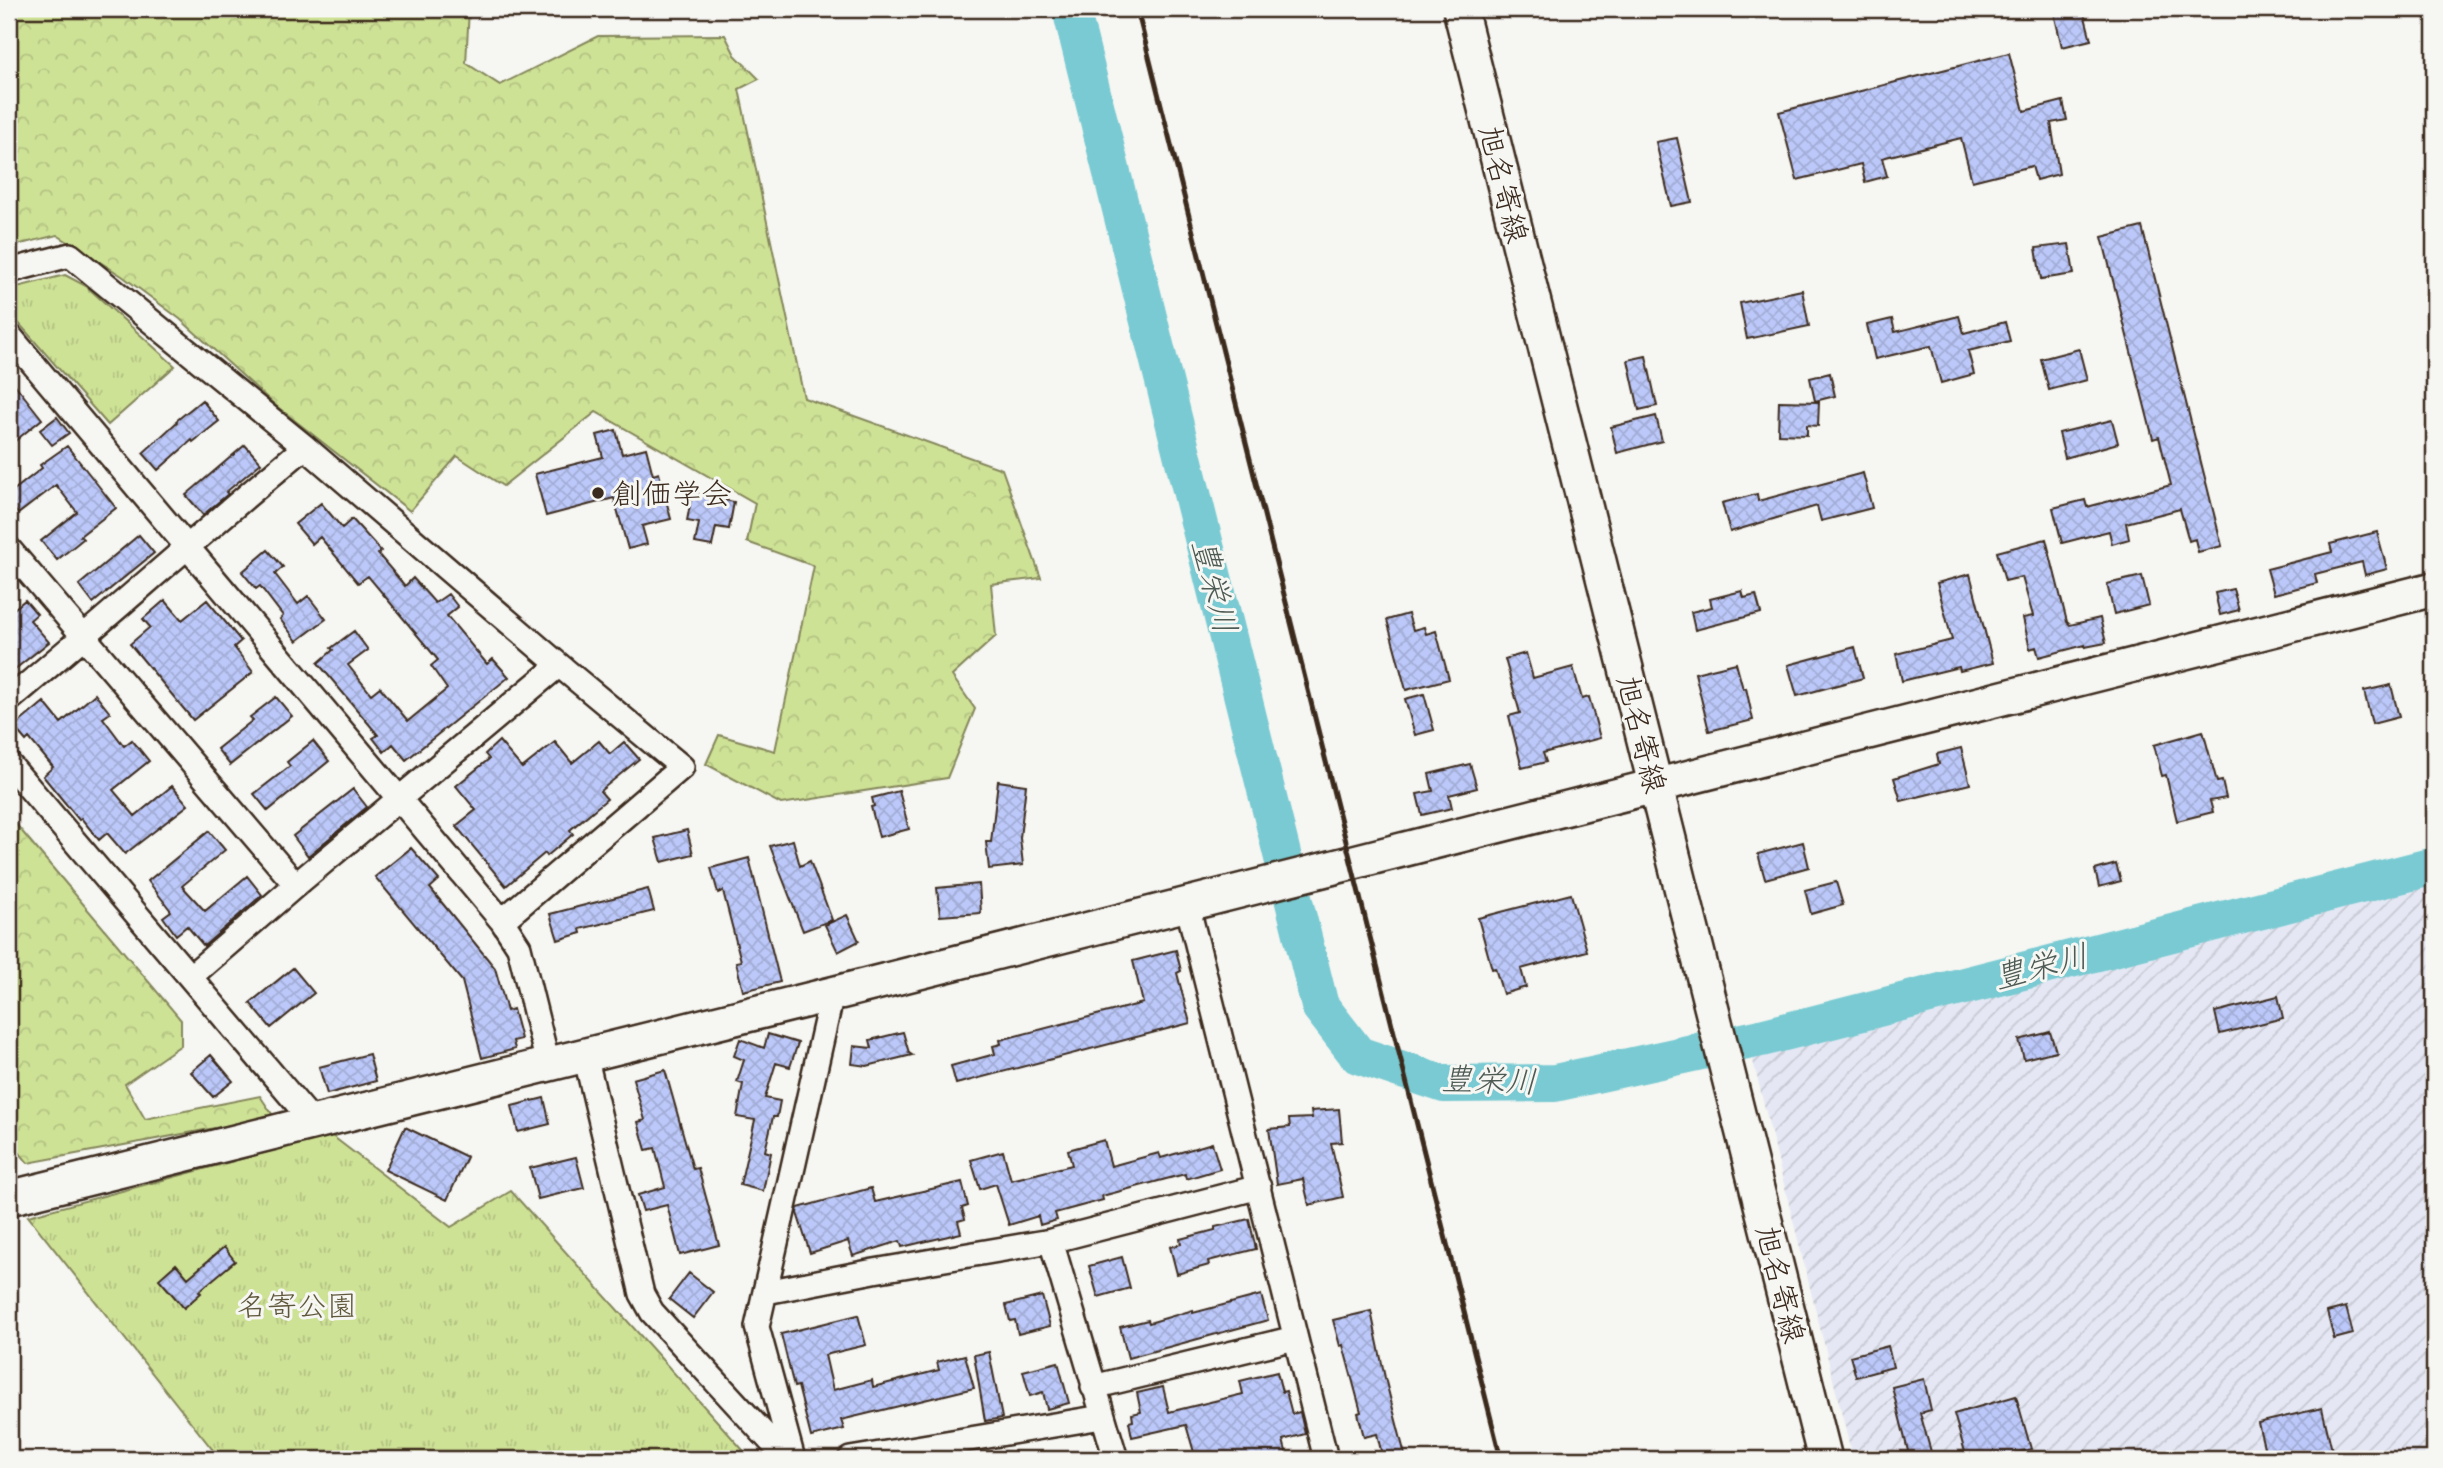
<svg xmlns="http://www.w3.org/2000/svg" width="2443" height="1468" viewBox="0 0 2443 1468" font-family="Itim,'Klee One',sans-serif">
	<defs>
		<pattern id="industrial-furrows" width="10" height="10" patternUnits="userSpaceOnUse" patternTransform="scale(1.75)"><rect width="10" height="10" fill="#e5e8f4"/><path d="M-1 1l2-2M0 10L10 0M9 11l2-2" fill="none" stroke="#c5c7d1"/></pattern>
		<pattern id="forest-crowns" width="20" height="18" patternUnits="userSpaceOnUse" patternTransform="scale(1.75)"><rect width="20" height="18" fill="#cee296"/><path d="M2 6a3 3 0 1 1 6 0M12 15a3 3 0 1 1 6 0" fill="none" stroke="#b2c281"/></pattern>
		<pattern id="park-tufts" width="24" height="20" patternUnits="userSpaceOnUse" patternTransform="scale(1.75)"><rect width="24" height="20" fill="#cee296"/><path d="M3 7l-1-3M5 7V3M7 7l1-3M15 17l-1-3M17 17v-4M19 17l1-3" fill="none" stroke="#b2c281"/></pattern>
		<pattern id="building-cross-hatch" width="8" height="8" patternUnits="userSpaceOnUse" patternTransform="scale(1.75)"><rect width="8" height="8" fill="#bcc8f9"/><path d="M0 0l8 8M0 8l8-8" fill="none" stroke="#a2acd5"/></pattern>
	</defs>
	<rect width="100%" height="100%" fill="#f6f6f2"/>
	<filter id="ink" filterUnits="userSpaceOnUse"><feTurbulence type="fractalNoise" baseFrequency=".0143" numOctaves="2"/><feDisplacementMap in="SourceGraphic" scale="14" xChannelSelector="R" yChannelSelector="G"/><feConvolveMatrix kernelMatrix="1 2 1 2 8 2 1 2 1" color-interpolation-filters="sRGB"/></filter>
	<g filter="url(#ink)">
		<path fill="url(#industrial-furrows)" d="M 2434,879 L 2434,1459 L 1853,1459 L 1751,1053 Z"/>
		<path fill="url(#forest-crowns)" stroke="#84865a" stroke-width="2" d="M 9,9 L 469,9 L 466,63 L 500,85 L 598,36 L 725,35 L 735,55 L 759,79 L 739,89 L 804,398 L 1002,469 L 1041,578 L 991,584 L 996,636 L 952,676 L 975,709 L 947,778 L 781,804 L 706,764 L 719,735 L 775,751 L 814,566 L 747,542 L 755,503 L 596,412 L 503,486 L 457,456 L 410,511 L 275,405 L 180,319 L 122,276 L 57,235 L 9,247 Z
			M 9,816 L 181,1020 L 181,1045 L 125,1084 L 145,1119 L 260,1096 L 274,1117 L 28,1163 L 9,1140 Z"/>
		<path fill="url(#park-tufts)" stroke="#84865a" stroke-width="2" d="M 65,275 L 86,286 L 175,366 L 108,425 L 9,312 L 13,288 Z
			M 331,1135 L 451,1227 L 511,1191 L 751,1459 L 220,1459 L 28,1216 Z"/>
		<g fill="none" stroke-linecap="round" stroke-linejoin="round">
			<path stroke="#79cad2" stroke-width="38" d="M 1071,9 L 1320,1006 L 1358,1055 L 1444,1084 L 1555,1083 L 1761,1038 L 2434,866"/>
		</g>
		<path fill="url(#building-cross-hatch)" stroke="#3b2a1e" stroke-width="2" d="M 2053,9 L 2083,9 L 2091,40 L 2062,47 Z
			M 2009,53 L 2024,111 L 2063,101 L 2067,120 L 2051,123 L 2059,174 L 2036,180 L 2032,166 L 1972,181 L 1961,138 L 1882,158 L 1887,176 L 1865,182 L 1861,164 L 1797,180 L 1779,112 Z
			M 1677,138 L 1692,202 L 1671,206 L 1656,142 Z
			M 2142,227 L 2222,546 L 2198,552 L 2195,539 L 2189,541 L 2180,509 L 2126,523 L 2129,539 L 2112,544 L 2109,531 L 2062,543 L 2053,508 L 2085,500 L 2087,507 L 2171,485 L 2159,437 L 2153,439 L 2102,237 Z
			M 2069,244 L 2074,274 L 2041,279 L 2036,248 Z
			M 1802,290 L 1809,326 L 1747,339 L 1740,303 Z
			M 1959,316 L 1964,333 L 2005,322 L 2010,341 L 1968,351 L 1974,374 L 1941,383 L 1931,346 L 1875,359 L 1867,325 L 1892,319 L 1895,332 Z
			M 2079,349 L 2087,380 L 2049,390 L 2041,359 Z
			M 1646,356 L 1657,406 L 1639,410 L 1628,360 Z
			M 1830,373 L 1835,396 L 1815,401 L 1810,378 Z
			M 9,377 L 42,419 L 9,446 Z
			M 202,400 L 219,421 L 193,442 L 192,440 L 158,470 L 143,453 L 177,422 L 176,421 Z
			M 1779,401 L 1819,402 L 1818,426 L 1807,425 L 1807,435 L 1778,434 Z
			M 1656,416 L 1662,441 L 1617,453 L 1611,427 Z
			M 57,417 L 69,433 L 52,445 L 40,430 Z
			M 2112,420 L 2118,443 L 2065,458 L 2059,433 Z
			M 616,430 L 622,454 L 646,448 L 653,475 L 659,473 L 671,519 L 642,526 L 647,544 L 628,549 L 614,498 L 546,516 L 535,474 L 603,457 L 597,435 Z
			M 245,445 L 261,463 L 226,492 L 228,494 L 203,515 L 186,495 Z
			M 67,446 L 116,508 L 80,536 L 83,539 L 57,560 L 41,541 L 77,512 L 56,485 L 18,514 L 9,503 L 9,494 L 42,468 L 40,465 Z
			M 1863,473 L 1872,508 L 1821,521 L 1817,506 L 1730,532 L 1722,503 L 1757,494 L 1758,501 Z
			M 692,493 L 734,502 L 729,529 L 716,527 L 712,546 L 695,543 L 699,523 L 687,521 Z
			M 321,503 L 342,528 L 352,519 L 381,551 L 378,554 L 405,586 L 413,578 L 435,603 L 448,594 L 458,607 L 447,616 L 487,664 L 493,659 L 509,677 L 406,760 L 393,744 L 384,752 L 373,738 L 378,735 L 318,663 L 333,650 L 331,648 L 354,631 L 368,650 L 348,665 L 371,694 L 380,687 L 408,721 L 447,689 L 431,666 L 438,660 L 368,576 L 358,583 L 320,537 L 312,544 L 295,524 Z
			M 2377,532 L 2387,569 L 2365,575 L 2362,562 L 2315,574 L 2317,583 L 2274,594 L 2267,569 L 2332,552 L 2330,544 Z
			M 139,535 L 154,553 L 93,603 L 79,585 Z
			M 2046,539 L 2067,622 L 2070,625 L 2100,618 L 2106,643 L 2085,647 L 2085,645 L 2039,657 L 2036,647 L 2030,649 L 2023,618 L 2033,616 L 2022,577 L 2005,581 L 1997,552 Z
			M 268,550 L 283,567 L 275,574 L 298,604 L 308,596 L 326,619 L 297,641 L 280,619 L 283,616 L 260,586 L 256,589 L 242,572 Z
			M 1970,574 L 1993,663 L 1960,671 L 1959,667 L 1902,681 L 1896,654 L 1952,640 L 1937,583 Z
			M 2142,576 L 2149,605 L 2114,614 L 2107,584 Z
			M 2233,589 L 2239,610 L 2220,615 L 2215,593 Z
			M 1742,591 L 1744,598 L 1756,595 L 1761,613 L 1695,630 L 1691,612 L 1712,607 L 1710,599 Z
			M 25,600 L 37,614 L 30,620 L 49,642 L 9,674 L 9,613 Z
			M 165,600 L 182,620 L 207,600 L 241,641 L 234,647 L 253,672 L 193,720 L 130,644 L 150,627 L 143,619 Z
			M 1408,614 L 1413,630 L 1424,627 L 1426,634 L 1436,631 L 1449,679 L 1406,690 L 1387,620 Z
			M 1855,647 L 1863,678 L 1797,696 L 1788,665 Z
			M 1526,653 L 1533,678 L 1573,667 L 1582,699 L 1589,697 L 1600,738 L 1543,753 L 1546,762 L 1522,768 L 1509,716 L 1520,713 L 1505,659 Z
			M 1736,663 L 1743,689 L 1746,688 L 1753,720 L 1709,731 L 1695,673 Z
			M 2391,685 L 2399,717 L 2372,724 L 2364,691 Z
			M 95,694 L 110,713 L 103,718 L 124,746 L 132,740 L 149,761 L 113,790 L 135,816 L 172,786 L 188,805 L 125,854 L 107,833 L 99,840 L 81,818 L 79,820 L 43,776 L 53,767 L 29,738 L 26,741 L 14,727 L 44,702 L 61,723 Z
			M 1424,694 L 1434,730 L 1415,735 L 1405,699 Z
			M 276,697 L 292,716 L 230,765 L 217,749 L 253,720 L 250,717 Z
			M 2203,731 L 2217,782 L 2222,781 L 2226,798 L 2210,801 L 2213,812 L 2177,821 L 2166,775 L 2162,776 L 2154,745 Z
			M 313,741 L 329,761 L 268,811 L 254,794 L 290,766 L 287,762 Z
			M 499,741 L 522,768 L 555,742 L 572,763 L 599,741 L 610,754 L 624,742 L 639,759 L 600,791 L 607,799 L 570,830 L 573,834 L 547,856 L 545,853 L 506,886 L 456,826 L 476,810 L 456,786 L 489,759 L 485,754 Z
			M 1961,748 L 1970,784 L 1901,801 L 1894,778 L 1939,764 L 1937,754 Z
			M 1470,764 L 1477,788 L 1449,795 L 1452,808 L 1422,815 L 1417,794 L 1433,791 L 1429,774 Z
			M 998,781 L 1026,785 L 1020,838 L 1023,865 L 989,869 L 986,842 L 991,842 Z
			M 353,789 L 367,807 L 308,856 L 293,836 Z
			M 899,791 L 909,829 L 879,837 L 871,807 L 874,806 L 872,798 Z
			M 687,830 L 693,854 L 662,862 L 655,838 Z
			M 209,831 L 225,850 L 182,886 L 205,911 L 247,876 L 262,895 L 204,946 L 187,926 L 176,935 L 163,917 L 171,911 L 148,881 Z
			M 793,840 L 800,866 L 810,861 L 832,920 L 803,931 L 770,846 Z
			M 1803,842 L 1809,867 L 1765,879 L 1758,854 Z
			M 411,848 L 439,880 L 430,888 L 495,968 L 507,1011 L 513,1009 L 521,1039 L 513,1041 L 515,1049 L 482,1058 L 462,981 L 375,877 Z
			M 749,858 L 780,982 L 743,991 L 736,962 L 741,961 L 723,891 L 718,893 L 711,868 Z
			M 2116,864 L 2121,881 L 2099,887 L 2095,870 Z
			M 1836,882 L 1843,905 L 1811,914 L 1805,890 Z
			M 979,884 L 981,913 L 940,916 L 937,888 Z
			M 648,889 L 654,911 L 580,929 L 581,933 L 558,940 L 550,914 Z
			M 1571,894 L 1587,951 L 1521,969 L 1526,987 L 1503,994 L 1495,968 L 1492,969 L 1478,918 Z
			M 847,915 L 859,941 L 838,952 L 825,925 Z
			M 1176,950 L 1181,971 L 1177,973 L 1190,1023 L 956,1084 L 951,1066 L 995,1054 L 993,1046 L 1001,1044 L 1000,1040 L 1143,1003 L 1133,961 Z
			M 293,968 L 314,993 L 271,1028 L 250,1003 Z
			M 2278,996 L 2283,1018 L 2220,1034 L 2215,1012 Z
			M 903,1032 L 909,1053 L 912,1055 L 867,1066 L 852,1064 L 854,1046 L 872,1048 L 870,1040 Z
			M 2050,1032 L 2056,1051 L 2024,1059 L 2019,1040 Z
			M 768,1034 L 798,1043 L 790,1067 L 776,1063 L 765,1098 L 780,1101 L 777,1117 L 773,1117 L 765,1151 L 771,1153 L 763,1191 L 740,1185 L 755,1120 L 737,1117 L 743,1084 L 737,1082 L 744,1060 L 734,1056 L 740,1039 L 764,1048 Z
			M 369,1054 L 376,1081 L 327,1094 L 319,1067 Z
			M 211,1055 L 233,1081 L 213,1097 L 191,1072 Z
			M 665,1070 L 693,1169 L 698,1168 L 719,1245 L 680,1255 L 667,1205 L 643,1211 L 638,1195 L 665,1187 L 655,1148 L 646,1150 L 638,1122 L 645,1120 L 633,1079 Z
			M 544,1098 L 550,1124 L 518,1132 L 512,1106 Z
			M 1339,1109 L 1342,1142 L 1331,1143 L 1343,1197 L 1309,1205 L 1303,1179 L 1277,1184 L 1269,1129 L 1290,1127 L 1289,1119 L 1312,1118 L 1311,1111 Z
			M 405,1127 L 467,1157 L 447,1200 L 385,1170 Z
			M 1104,1140 L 1111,1166 L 1159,1153 L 1161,1158 L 1212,1143 L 1220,1169 L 1186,1179 L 1185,1174 L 1102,1196 L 1103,1200 L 1055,1213 L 1057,1220 L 1040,1225 L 1038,1216 L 1009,1225 L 996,1184 L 980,1189 L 971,1160 L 1003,1151 L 1011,1180 L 1072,1165 L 1068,1150 Z
			M 576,1157 L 584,1188 L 538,1199 L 530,1168 Z
			M 962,1182 L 968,1206 L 962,1208 L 965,1219 L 958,1221 L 961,1233 L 902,1247 L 900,1241 L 853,1256 L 848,1241 L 810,1253 L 797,1213 L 798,1208 L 871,1188 L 875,1202 Z
			M 1249,1219 L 1256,1249 L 1208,1261 L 1209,1265 L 1177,1274 L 1170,1247 L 1181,1244 L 1180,1239 L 1215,1230 L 1215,1227 Z
			M 224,1247 L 235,1261 L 199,1291 L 201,1293 L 184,1308 L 159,1279 L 176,1264 L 188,1278 Z
			M 1122,1257 L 1130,1288 L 1098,1297 L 1089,1266 Z
			M 689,1273 L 713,1292 L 693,1318 L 669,1299 Z
			M 1261,1295 L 1268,1320 L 1128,1358 L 1120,1327 L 1148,1320 L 1149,1323 L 1193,1310 L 1193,1313 Z
			M 1042,1296 L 1050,1326 L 1018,1334 L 1015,1320 L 1010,1321 L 1006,1305 Z
			M 2346,1307 L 2353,1334 L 2334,1339 L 2327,1312 Z
			M 1371,1311 L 1385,1378 L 1406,1459 L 1383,1459 L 1377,1434 L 1364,1437 L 1358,1413 L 1361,1412 L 1343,1345 L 1340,1346 L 1333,1320 Z
			M 858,1315 L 866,1345 L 825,1355 L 833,1390 L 872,1380 L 873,1387 L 939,1370 L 937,1362 L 965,1355 L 974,1388 L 841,1420 L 844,1429 L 811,1437 L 798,1386 L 794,1387 L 781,1334 Z
			M 1888,1346 L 1893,1367 L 1856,1377 L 1850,1356 Z
			M 989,1352 L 1002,1418 L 985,1421 L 974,1355 Z
			M 1058,1362 L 1069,1403 L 1047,1409 L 1043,1392 L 1030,1396 L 1023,1371 Z
			M 1277,1372 L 1282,1392 L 1286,1391 L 1292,1414 L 1300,1412 L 1305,1434 L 1283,1440 L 1288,1459 L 1196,1459 L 1186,1425 L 1132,1437 L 1129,1422 L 1133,1421 L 1132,1414 L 1141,1412 L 1137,1393 L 1163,1387 L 1169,1412 L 1243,1394 L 1240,1381 Z
			M 1924,1379 L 1931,1410 L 1920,1413 L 1933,1459 L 1910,1459 L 1892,1387 Z
			M 2016,1396 L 2031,1449 L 1993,1459 L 1967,1459 L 1954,1414 Z
			M 2322,1408 L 2334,1459 L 2267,1459 L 2258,1423 Z"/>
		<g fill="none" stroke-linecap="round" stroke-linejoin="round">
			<defs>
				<path id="street" d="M 9,271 L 70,255 L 305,447 L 559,665 L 682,767 L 502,921
					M 9,335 L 502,921 L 519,947 L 548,1064
					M 9,549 L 296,885
					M 9,700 C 109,616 205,530 305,447
					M 9,764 L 313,1122
					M 1187,904 L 1326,1459
					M 191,976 L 296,885 L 559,665
					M 585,1055 L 642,1294 L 652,1312 L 787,1459
					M 1051,1241 L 1116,1459
					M 766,1292 L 874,1271 L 1051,1241 L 1259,1187
					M 1093,1387 L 1295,1338
					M 793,1459 L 757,1327 L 832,994
					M 850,1459 L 1102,1417"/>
				<path id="secondary" d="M 1460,9 L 1825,1459
					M 9,1198 L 832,994 L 2434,589"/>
			</defs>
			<use href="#street" stroke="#3b2a1e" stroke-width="28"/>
			<use href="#secondary" stroke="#3b2a1e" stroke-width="38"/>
			<use href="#street" stroke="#f6f6f2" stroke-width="23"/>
			<use href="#secondary" stroke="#f6f6f2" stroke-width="33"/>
			<path stroke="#3b2a1e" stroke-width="5" d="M 1137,9 L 1501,1459"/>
		</g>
	</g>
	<circle fill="#3b2a1e" stroke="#f6f6f2" stroke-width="2.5" cx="598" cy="493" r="7"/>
	<g text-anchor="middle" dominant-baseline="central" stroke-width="6" stroke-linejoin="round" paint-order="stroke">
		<g font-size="30" fill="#3b2a1e" stroke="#f6f6f2">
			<text transform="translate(1504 184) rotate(76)">旭名寄線</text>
			<text transform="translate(1642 734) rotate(76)">旭名寄線</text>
			<text transform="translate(1781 1284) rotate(76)">旭名寄線</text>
		</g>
		<g font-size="30" fill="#3b2a1e" stroke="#f6f6f2" text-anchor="start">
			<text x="612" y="493">創価学会</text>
		</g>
		<g font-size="30" fill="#60583c" stroke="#f6f6f2">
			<text x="297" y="1305">名寄公園</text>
		</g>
		<g font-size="32" font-style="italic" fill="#4e5a54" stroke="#f6f6f2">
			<text transform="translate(1215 586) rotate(76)">豊栄川</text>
			<text transform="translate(2041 966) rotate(-14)">豊栄川</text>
			<text transform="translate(1489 1080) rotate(2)">豊栄川</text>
		</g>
	</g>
	<rect width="2443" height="1468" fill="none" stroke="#f6f6f2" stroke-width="35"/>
	<rect x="18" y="18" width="2408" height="1433" fill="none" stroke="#3b2a1e" stroke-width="2.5" filter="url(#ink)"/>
</svg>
